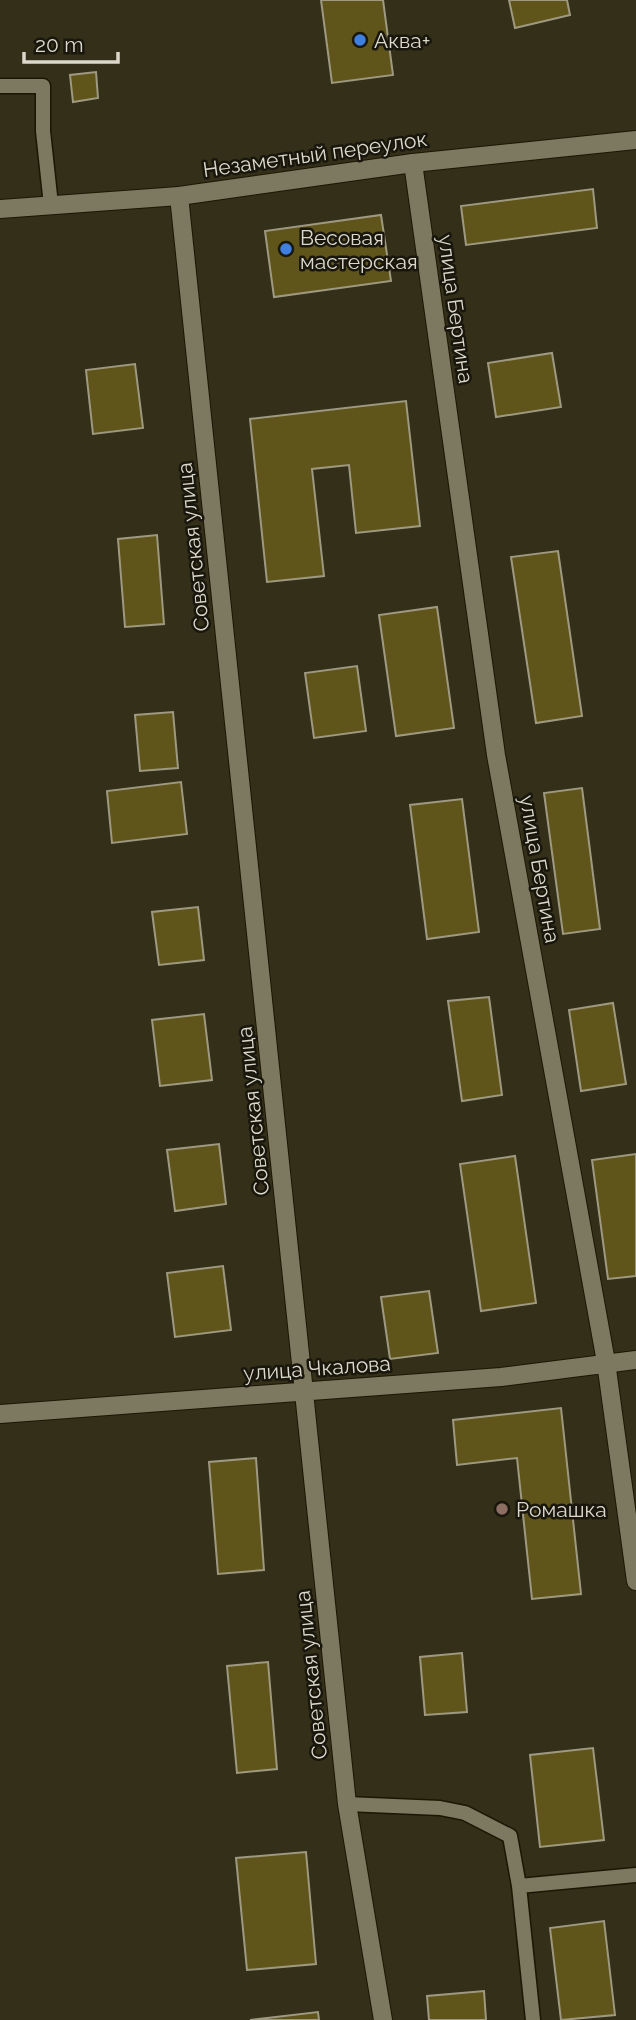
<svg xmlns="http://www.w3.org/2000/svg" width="636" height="2020" viewBox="0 0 636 2020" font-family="Raleway,sans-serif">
	<rect width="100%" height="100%" fill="#332f19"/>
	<path fill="#5f5419" stroke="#9e9980" stroke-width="2" d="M 321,0 L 383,0 L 393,75 L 332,83 Z
		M 509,0 L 567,0 L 570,15 L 515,28 Z
		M 96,72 L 98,98 L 73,102 L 70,75 Z
		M 593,189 L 597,228 L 466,245 L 461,206 Z
		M 381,215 L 391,281 L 274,297 L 265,231 Z
		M 552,353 L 561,407 L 496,417 L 488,363 Z
		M 135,364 L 143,428 L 93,434 L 86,370 Z
		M 406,401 L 420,526 L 356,533 L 349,465 L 312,469 L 324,576 L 267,582 L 250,419 Z
		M 157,535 L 164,624 L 125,627 L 118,539 Z
		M 558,551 L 582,716 L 536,723 L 511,557 Z
		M 437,607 L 454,728 L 396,736 L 379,615 Z
		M 357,666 L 366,731 L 314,738 L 305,673 Z
		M 173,712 L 178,768 L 140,771 L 135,715 Z
		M 181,782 L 187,834 L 112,843 L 107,791 Z
		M 582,788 L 600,929 L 563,934 L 544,793 Z
		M 462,799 L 479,932 L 427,939 L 410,805 Z
		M 198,907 L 204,960 L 159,965 L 152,912 Z
		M 489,997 L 502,1095 L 462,1101 L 448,1001 Z
		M 613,1003 L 626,1084 L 581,1091 L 569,1010 Z
		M 204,1014 L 212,1080 L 160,1086 L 152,1020 Z
		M 219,1144 L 226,1204 L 175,1211 L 167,1150 Z
		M 636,1154 L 636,1276 L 608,1279 L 592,1160 Z
		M 515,1156 L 536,1303 L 481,1311 L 460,1164 Z
		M 223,1266 L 231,1330 L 175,1337 L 167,1273 Z
		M 429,1291 L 438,1353 L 390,1359 L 381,1297 Z
		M 561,1408 L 581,1594 L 532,1599 L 517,1458 L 457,1465 L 453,1420 Z
		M 256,1458 L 264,1570 L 218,1574 L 209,1462 Z
		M 462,1653 L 467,1712 L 425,1715 L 420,1657 Z
		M 268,1662 L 277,1769 L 237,1773 L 227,1666 Z
		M 593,1748 L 604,1840 L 540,1847 L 530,1755 Z
		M 306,1852 L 316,1964 L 247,1970 L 236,1858 Z
		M 604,1921 L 615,2015 L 561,2020 L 550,1928 Z
		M 484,1991 L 486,2020 L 429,2020 L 427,1996 Z
		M 318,2012 L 319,2020 L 250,2020 Z"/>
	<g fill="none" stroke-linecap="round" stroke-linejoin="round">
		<defs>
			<path id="service" d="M 0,86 L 43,86 L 43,131 L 51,205
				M 347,1804 L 440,1808 L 465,1813 L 510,1836 L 519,1886
				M 533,2020 L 519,1886 L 636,1875"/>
			<path id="minor" d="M 413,163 L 496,755 L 606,1362 L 636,1581
				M 179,196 L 347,1804 L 383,2020
				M 0,1414 L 501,1377 L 636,1360"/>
			<path id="tertiary" d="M 0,209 L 179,196 L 413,163 L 636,140"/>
		</defs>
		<use href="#service" stroke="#1b1703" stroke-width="17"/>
		<use href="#minor" stroke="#1b1703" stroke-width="20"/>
		<use href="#tertiary" stroke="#1b1703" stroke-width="20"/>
		<use href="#service" stroke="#7d7860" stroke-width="14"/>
		<use href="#minor" stroke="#7d7860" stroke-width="18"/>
		<use href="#tertiary" stroke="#7d7860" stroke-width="18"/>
	</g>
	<g fill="#3f7fe0" stroke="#19170d" stroke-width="2.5">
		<circle cx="360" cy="40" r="7"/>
		<circle cx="286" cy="249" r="7"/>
	</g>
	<circle fill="#8d6e63" stroke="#19170d" stroke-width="2.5" cx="502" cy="1509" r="7"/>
	<g text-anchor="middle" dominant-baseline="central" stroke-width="5" stroke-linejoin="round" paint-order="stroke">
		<g font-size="21" fill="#dcd9cc" stroke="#19170d" text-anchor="start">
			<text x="374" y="40">Аква+</text>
			<text x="300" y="237">Весовая<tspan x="300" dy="24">мастерская</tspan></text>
			<text x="516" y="1509">Ромашка</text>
		</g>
		<g font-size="21" fill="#dcd9cc" stroke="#19170d">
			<text transform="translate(315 154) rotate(-8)">Незаметный переулок</text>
			<text transform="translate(456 309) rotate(82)">улица Бертина</text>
			<text transform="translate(193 547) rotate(-96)">Советская улица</text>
			<text transform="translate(540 869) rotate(80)">улица Бертина</text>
			<text transform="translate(253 1111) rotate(-96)">Советская улица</text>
			<text transform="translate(317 1368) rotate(-4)">улица Чкалова</text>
			<text transform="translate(311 1675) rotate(-96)">Советская улица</text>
		</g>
	</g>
	<path d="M24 52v10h94v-10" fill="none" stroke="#dcd9cc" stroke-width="3.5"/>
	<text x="35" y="52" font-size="21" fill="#dcd9cc" stroke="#19170d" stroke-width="5" paint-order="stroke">20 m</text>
</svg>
